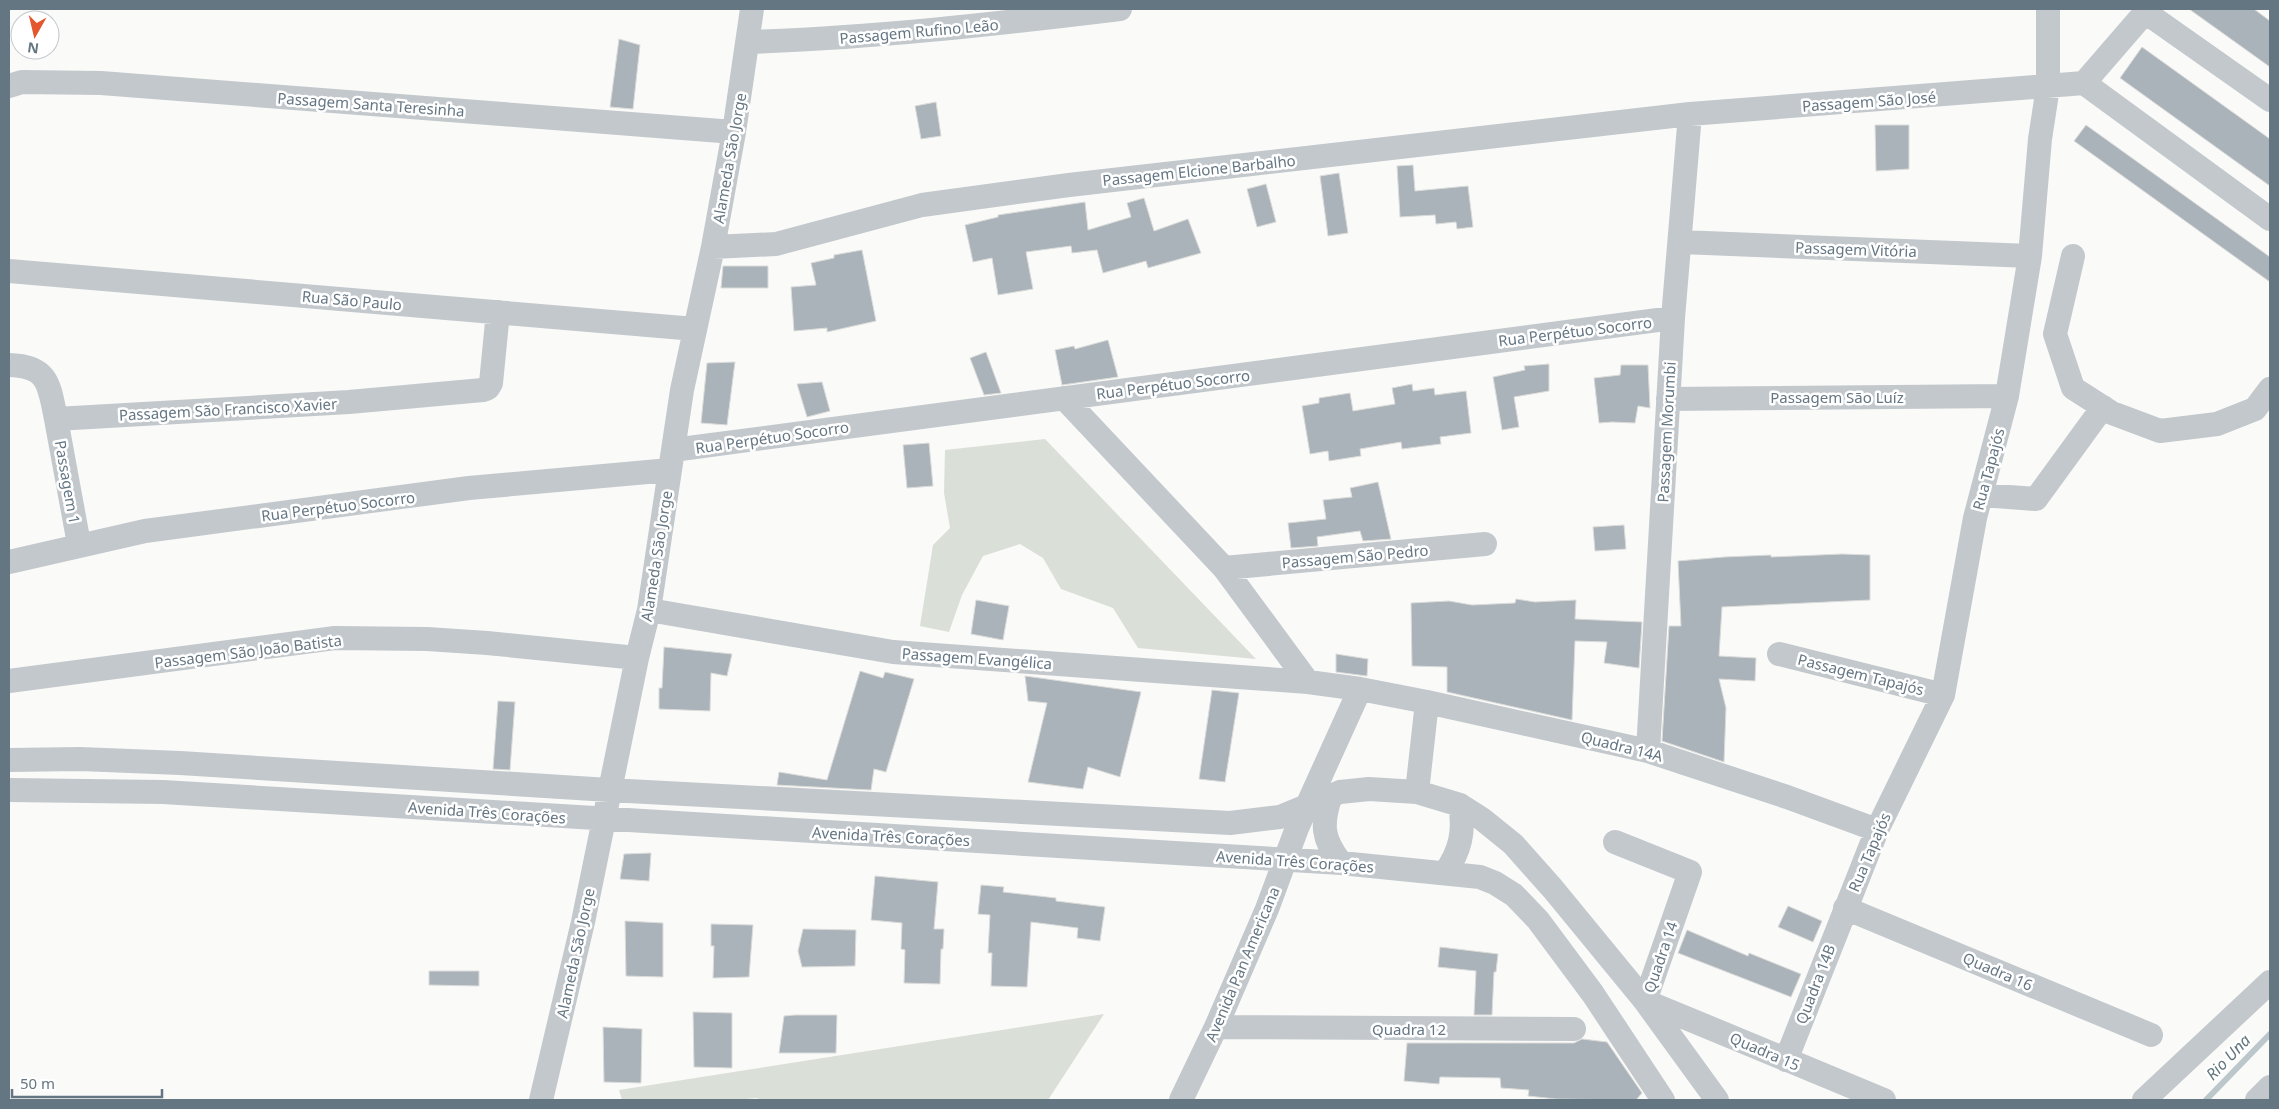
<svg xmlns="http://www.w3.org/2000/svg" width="2279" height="1109" viewBox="0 0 2279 1109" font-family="'Noto Sans',sans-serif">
	<rect width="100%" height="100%" fill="#fafaf8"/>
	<path fill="#dadfd7" d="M 1045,439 L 1256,659 L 1138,648 L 1113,608 L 1061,589 L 1043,558 L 1020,544 L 983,556 L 962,595 L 949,632 L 920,626 L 933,545 L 950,528 L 944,493 L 945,450 Z
		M 1104,1014 L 1048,1100 L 760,1100 L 757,1098 L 736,1100 L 622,1100 L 619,1090 Z"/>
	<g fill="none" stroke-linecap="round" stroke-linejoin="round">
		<path stroke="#bbc7cb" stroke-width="6" d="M 2206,1100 L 2270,1034"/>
	</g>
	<path fill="#aab3b9" stroke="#dcdcda" d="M 2189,9 L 2254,9 L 2270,21 L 2270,67 Z
		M 619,39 L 640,45 L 633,109 L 610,107 Z
		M 2142,47 L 2270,139 L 2270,186 L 2120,78 Z
		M 936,102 L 941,136 L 921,139 L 915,106 Z
		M 1875,125 L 1909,125 L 1909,169 L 1876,171 Z
		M 2086,125 L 2270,257 L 2270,282 L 2074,141 Z
		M 1413,165 L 1415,191 L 1468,186 L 1473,227 L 1457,229 L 1456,222 L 1436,224 L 1435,215 L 1400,217 L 1397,166 Z
		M 1339,173 L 1348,233 L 1328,236 L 1320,176 Z
		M 1266,184 L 1276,222 L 1257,227 L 1247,189 Z
		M 1144,198 L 1154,231 L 1188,219 L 1201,253 L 1148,268 L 1146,261 L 1103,273 L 1097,250 L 1072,253 L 1071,246 L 1026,252 L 1033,289 L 998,295 L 992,258 L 973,262 L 965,225 L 998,217 L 998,215 L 1085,202 L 1088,230 L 1131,217 L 1127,203 Z
		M 862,250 L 876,321 L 827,332 L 827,328 L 794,331 L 791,287 L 816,285 L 811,263 L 834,258 L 834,255 Z
		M 723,266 L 768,266 L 768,288 L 721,288 Z
		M 1108,340 L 1118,377 L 1062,385 L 1055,350 L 1074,346 L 1075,349 Z
		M 986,352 L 1001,393 L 984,395 L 970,358 Z
		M 735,362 L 727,425 L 701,423 L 707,363 Z
		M 1549,364 L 1549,391 L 1514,397 L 1519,427 L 1502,430 L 1493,377 L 1525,370 L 1524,366 Z
		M 1621,365 L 1648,365 L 1650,408 L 1638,406 L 1635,423 L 1612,422 L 1599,423 L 1594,378 L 1620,375 Z
		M 822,382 L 830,411 L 807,417 L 797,384 Z
		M 1412,384 L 1413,391 L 1434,388 L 1435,395 L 1466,391 L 1471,433 L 1440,437 L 1441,444 L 1425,446 L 1402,449 L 1401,442 L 1360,449 L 1361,456 L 1329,461 L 1328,451 L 1310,454 L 1302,406 L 1319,403 L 1319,398 L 1350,393 L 1353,411 L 1395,404 L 1392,388 Z
		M 929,443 L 933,486 L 907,488 L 903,445 Z
		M 1378,482 L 1391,539 L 1363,541 L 1360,531 L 1317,537 L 1318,546 L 1291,548 L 1288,523 L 1326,519 L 1323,500 L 1352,497 L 1350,488 Z
		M 1624,525 L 1626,549 L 1595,551 L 1593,527 Z
		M 1842,554 L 1870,555 L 1870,600 L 1722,607 L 1719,656 L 1756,658 L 1755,681 L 1719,679 L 1726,708 L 1724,762 L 1662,741 L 1669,626 L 1681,626 L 1678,561 L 1724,557 L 1771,555 L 1771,557 Z
		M 1516,599 L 1535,602 L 1576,600 L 1575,619 L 1642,622 L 1639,668 L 1604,663 L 1607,642 L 1575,641 L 1572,720 L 1447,692 L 1447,667 L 1412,666 L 1411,603 L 1449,601 L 1472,605 L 1515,603 Z
		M 976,600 L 1009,606 L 1003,640 L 971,634 Z
		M 664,647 L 732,654 L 727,676 L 711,673 L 710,711 L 659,709 L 659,688 L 662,688 Z
		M 1336,654 L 1368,659 L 1367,676 L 1336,672 Z
		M 860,671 L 883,678 L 885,672 L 914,679 L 886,772 L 874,769 L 871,790 L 777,785 L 779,772 L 827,780 Z
		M 1025,676 L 1141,692 L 1120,777 L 1088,767 L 1083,789 L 1028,782 L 1047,703 L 1028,701 Z
		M 1212,690 L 1239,693 L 1225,782 L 1199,779 Z
		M 498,701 L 515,702 L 510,770 L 493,769 Z
		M 651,853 L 649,881 L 620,879 L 624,854 Z
		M 875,876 L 938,882 L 934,929 L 944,929 L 943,949 L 941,949 L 940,984 L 904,983 L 905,950 L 901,949 L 902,923 L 871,920 Z
		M 981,885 L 1004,887 L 1003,892 L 1056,898 L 1056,901 L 1105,907 L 1100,941 L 1077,938 L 1078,928 L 1031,922 L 1027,987 L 991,986 L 992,953 L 988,953 L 990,915 L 978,914 Z
		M 1788,906 L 1822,921 L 1813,942 L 1778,927 Z
		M 625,921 L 663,923 L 663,977 L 626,976 Z
		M 711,924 L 753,925 L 749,977 L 713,978 L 714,946 L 711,946 Z
		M 803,929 L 856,930 L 855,966 L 802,967 L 798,951 Z
		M 1687,930 L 1748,956 L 1749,953 L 1801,974 L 1791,997 L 1678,953 Z
		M 1440,947 L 1498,954 L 1496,972 L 1494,972 L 1492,1015 L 1474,1015 L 1476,971 L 1438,967 Z
		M 429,971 L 479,971 L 479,986 L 429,985 Z
		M 693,1012 L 732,1013 L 732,1068 L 694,1067 Z
		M 795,1015 L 837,1015 L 836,1053 L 779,1053 L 784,1016 Z
		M 603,1027 L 642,1029 L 641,1083 L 604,1082 Z
		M 1582,1039 L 1607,1042 L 1642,1093 L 1636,1100 L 1556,1099 L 1528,1096 L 1529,1090 L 1501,1088 L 1500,1078 L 1440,1077 L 1439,1084 L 1404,1081 L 1407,1043 L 1574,1043 Z"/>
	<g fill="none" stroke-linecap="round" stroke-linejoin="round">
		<path stroke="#c3c8cc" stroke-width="24" d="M 2145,12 L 2270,100
			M 748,42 C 873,38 996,24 1120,9
			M 2084,83 L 2270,219
			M 9,86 L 22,82 L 101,83 L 734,132
			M 1681,242 L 2030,256
			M 713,247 L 776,244 L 922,205 L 1069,185 L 1690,114 L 2084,83 L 2148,9
			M 2073,256 L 2055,334 L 2073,388 L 2112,413 L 2160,431 L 2217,424 L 2255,409 L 2270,389
			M 9,271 L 695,329
			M 9,365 C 49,366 49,385 56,419 L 349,402 L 483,390 L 488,388 L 491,383 L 498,312
			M 1064,398 L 1224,568 L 1308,682
			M 1668,399 L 2007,396
			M 56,419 L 79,544
			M 673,450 L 1673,318
			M 1981,495 L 2036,499 L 2103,407
			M 9,562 L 145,531 L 469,488 L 670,470
			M 1224,568 L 1485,544
			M 649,610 L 893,652 L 1308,682 L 1360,689 L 1427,702 L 1648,751 L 1787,797 L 1877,830
			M 1779,654 L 1943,695
			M 9,681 L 335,638 L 427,639 L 487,643 L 637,658
			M 1648,751 L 1673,318 L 1690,114
			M 9,760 L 80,759 L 180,763 L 609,790 L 1230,823 L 1280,817 L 1340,792 L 1369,789 L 1417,792 L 1460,805 L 1482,819 L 1513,844 L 1553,889 L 1645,1001 L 1717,1100
			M 9,790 L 163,792 L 1341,863 L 1480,877 L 1495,883 L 1514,895 L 1538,920 L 1593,994 L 1663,1100
			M 1417,792 L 1427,702
			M 1331,795 C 1321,824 1322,839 1341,863
			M 1615,842 L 1690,872 L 1645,1001
			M 1445,873 C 1460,851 1465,832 1460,805
			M 1845,908 L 2151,1035
			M 1645,1001 L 1884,1100
			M 1216,1027 L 1574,1029
			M 1786,1060 L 1877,830 L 1943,695 L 1975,518 L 2007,396 L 2030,256 L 2040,139 L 2048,87 L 2048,9
			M 541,1100 L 583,922 L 637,658 L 649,610 L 682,390 L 713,247 L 734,132 L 752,9
			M 1181,1100 L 1216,1027 L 1267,909 L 1297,828 L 1360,689
			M 2144,1100 L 2270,982
			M 2257,1100 L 2270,1087"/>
	</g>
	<g text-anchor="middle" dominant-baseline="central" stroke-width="5" stroke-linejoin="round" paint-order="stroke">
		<g font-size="15" fill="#657683" stroke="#fff">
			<text transform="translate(919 31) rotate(-5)">Passagem Rufino Leão</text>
			<text transform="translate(1869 101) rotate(-4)">Passagem São José</text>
			<text transform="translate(371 104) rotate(4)">Passagem Santa Teresinha</text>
			<text transform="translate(729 158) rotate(-80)">Alameda São Jorge</text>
			<text transform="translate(1199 170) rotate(-6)">Passagem Elcione Barbalho</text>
			<text transform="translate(1856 249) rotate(2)">Passagem Vitória</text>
			<text transform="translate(352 300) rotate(5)">Rua São Paulo</text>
			<text transform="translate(1575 331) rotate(-7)">Rua Perpétuo Socorro</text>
			<text transform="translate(1173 384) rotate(-7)">Rua Perpétuo Socorro</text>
			<text x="1837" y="397">Passagem São Luíz</text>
			<text transform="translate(228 409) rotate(-3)">Passagem São Francisco Xavier</text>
			<text transform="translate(1666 432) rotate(-87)">Passagem Morumbi</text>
			<text transform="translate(772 437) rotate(-8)">Rua Perpétuo Socorro</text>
			<text transform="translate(1988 469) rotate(-75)">Rua Tapajós</text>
			<text transform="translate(68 482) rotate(80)">Passagem 1</text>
			<text transform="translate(338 506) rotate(-7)">Rua Perpétuo Socorro</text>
			<text transform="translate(656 556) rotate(-81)">Alameda São Jorge</text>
			<text transform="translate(1355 556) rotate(-5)">Passagem São Pedro</text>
			<text transform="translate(248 651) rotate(-7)">Passagem São João Batista</text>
			<text transform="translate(977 658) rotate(4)">Passagem Evangélica</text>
			<text transform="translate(1861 674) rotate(14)">Passagem Tapajós</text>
			<text transform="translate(1622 746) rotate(14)">Quadra 14A</text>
			<text transform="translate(487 812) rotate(4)">Avenida Três Corações</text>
			<text transform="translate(891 836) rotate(3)">Avenida Três Corações</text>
			<text transform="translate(1869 852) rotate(-67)">Rua Tapajós</text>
			<text transform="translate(1295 861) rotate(4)">Avenida Três Corações</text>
			<text transform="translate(575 953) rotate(-78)">Alameda São Jorge</text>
			<text transform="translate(1660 957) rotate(-71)">Quadra 14</text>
			<text transform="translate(1242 964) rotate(-67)">Avenida Pan Americana</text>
			<text transform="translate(1998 971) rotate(23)">Quadra 16</text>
			<text transform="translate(1815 984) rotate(-69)">Quadra 14B</text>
			<text x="1409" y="1029">Quadra 12</text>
			<text transform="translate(1765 1051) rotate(23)">Quadra 15</text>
		</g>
		<g font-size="16" font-style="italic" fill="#60757c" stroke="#fff">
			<text transform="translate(2228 1057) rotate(-46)">Rio Una</text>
		</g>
	</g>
	<rect width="2279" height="1109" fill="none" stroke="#657683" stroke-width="20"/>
	<g transform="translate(35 35) rotate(188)"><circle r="24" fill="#ffffff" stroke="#c1c8cd"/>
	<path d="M0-4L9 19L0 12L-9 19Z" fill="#e4572e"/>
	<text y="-8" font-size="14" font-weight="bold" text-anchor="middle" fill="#657683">N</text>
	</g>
	<path d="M12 1089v8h150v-8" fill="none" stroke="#657683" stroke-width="2.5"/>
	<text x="20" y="1089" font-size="15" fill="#657683" stroke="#ffffff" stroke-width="4" paint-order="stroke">50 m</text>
</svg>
